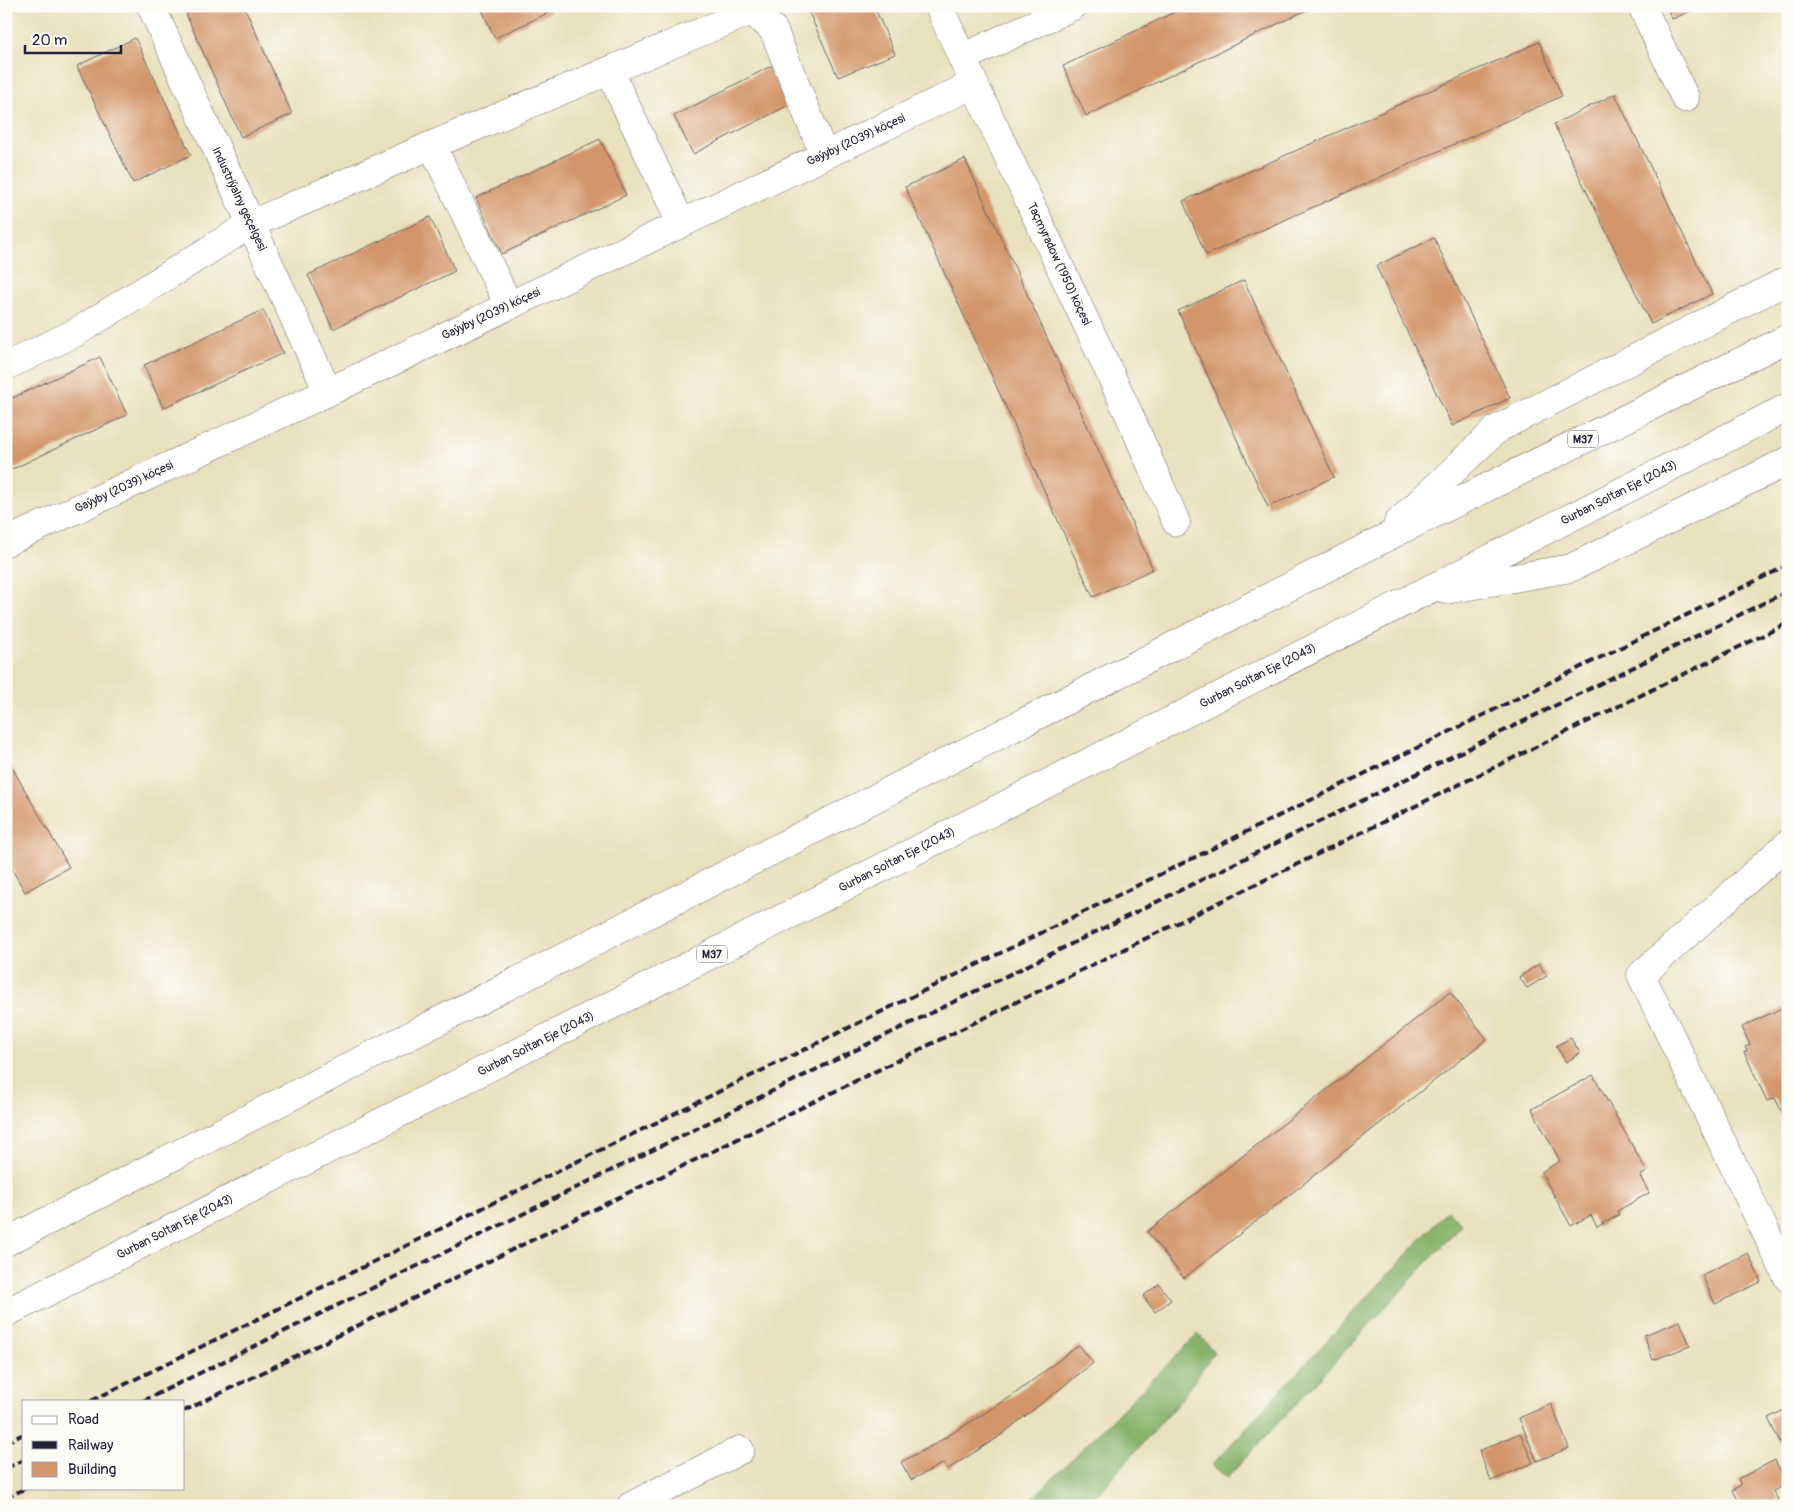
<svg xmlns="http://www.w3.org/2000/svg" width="1794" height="1512" viewBox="0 0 1794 1512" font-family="Pangolin,sans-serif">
	<rect width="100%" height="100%" fill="#fdfcf7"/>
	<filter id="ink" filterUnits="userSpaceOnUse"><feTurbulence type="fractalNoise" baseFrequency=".02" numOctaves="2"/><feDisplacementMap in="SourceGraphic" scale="10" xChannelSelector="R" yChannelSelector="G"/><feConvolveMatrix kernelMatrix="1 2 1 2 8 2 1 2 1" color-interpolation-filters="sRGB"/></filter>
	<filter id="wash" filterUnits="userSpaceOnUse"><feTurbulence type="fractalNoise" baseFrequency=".0096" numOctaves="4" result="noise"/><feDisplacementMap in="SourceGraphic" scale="20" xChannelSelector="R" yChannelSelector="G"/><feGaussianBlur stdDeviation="1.12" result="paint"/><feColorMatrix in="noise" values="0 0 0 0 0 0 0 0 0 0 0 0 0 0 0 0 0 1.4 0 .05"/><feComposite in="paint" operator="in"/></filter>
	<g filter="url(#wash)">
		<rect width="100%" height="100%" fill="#e9e0bc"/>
		<path fill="#87b26a" stroke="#546a52" d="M 1447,1211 L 1462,1225 L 1227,1478 L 1212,1465 Z
			M 1198,1334 L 1214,1352 L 1180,1401 L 1087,1506 L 1025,1506 Z"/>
		<g id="blocks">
			<path fill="#d3966b" d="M 203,6 L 244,6 L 292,114 L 241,137 L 186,14 Z
				M 480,6 L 547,6 L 550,12 L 495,38 Z
				M 806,6 L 874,6 L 895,54 L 838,77 Z
				M 1187,6 L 1315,6 L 1086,116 L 1063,66 Z
				M 1666,6 L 1703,6 L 1672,19 Z
				M 135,38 L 191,155 L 133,183 L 77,66 Z
				M 1539,42 L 1562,96 L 1206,255 L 1183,201 Z
				M 773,65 L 793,103 L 693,154 L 674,116 Z
				M 1615,94 L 1712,294 L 1651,324 L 1554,124 Z
				M 600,139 L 626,195 L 502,254 L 476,198 Z
				M 965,159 L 1153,569 L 1093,597 L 905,187 Z
				M 430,217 L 455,271 L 333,329 L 308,275 Z
				M 1434,238 L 1510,398 L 1452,426 L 1376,266 Z
				M 1244,280 L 1334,477 L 1268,507 L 1178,311 Z
				M 263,310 L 283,353 L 163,408 L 144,365 Z
				M 100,357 L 127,415 L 6,472 L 6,401 Z
				M 6,757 L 69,867 L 25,892 L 6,859 Z
				M 1539,964 L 1547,976 L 1527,988 L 1519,977 Z
				M 1450,992 L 1487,1039 L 1184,1278 L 1147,1232 Z
				M 1788,1005 L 1788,1125 L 1775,1098 L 1767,1101 L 1744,1052 L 1747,1051 L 1745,1047 L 1750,1045 L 1742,1027 Z
				M 1571,1038 L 1580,1053 L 1566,1062 L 1556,1046 Z
				M 1593,1075 L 1647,1172 L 1640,1176 L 1649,1193 L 1617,1211 L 1619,1215 L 1597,1227 L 1591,1215 L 1571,1226 L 1541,1172 L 1560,1161 L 1532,1109 Z
				M 1748,1253 L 1761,1282 L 1715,1304 L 1702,1275 Z
				M 1159,1284 L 1171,1300 L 1155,1312 L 1143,1296 Z
				M 1680,1321 L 1690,1346 L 1653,1360 L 1644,1335 Z
				M 1079,1345 L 1093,1363 L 997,1438 L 948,1469 L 944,1463 L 911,1480 L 901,1462 L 935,1444 L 1012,1396 Z
				M 1551,1404 L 1569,1448 L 1537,1461 L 1519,1418 Z
				M 1788,1408 L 1788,1441 L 1781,1445 L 1768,1418 Z
				M 1520,1433 L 1533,1463 L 1491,1481 L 1479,1451 Z
				M 1775,1460 L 1787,1484 L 1773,1491 L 1778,1500 L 1768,1506 L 1741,1506 L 1733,1490 L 1741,1485 L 1738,1479 Z"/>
		</g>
	</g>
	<g filter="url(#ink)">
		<use href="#blocks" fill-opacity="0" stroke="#686468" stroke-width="1"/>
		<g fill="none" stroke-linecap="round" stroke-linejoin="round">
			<defs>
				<path id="minor" d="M 151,6 L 328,392
					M 749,6 L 751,11 L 773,29 L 824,155
					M 939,6 L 962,58 L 1128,412 L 1176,522
					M 1642,6 L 1685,98
					M 962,58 L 1073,6
					M 610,72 L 681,223
					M 432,145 L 509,306
					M 6,366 L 75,333 L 251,224 L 432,145 L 751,11
					M 6,542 L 328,392 L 974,84
					M 1788,844 L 1641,975 L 1788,1278
					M 631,1506 L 740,1450"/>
				<path id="highway" d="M 1398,523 L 1497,429 L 1788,280
					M 1446,590 L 1571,568 L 1788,461
					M 6,1242 L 1379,541 L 1788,338
					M 6,1313 L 1788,407"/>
			</defs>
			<use href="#minor" stroke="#686468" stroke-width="29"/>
			<use href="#highway" stroke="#686468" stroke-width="29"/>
			<use href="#minor" stroke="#fff" stroke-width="28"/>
			<use href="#highway" stroke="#fff" stroke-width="28"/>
			<path stroke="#22223b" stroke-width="4" stroke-dasharray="8 4" stroke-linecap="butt" d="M 91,1401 L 1788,565
				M 143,1401 L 1788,591
				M 184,1411 L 1788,623
				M 6,1442 L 24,1434
				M 6,1468 L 24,1460
				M 6,1498 L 26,1488"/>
		</g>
	</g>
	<g text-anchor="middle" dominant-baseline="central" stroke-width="5" stroke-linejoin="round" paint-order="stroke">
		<g fill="#fdfcf7" stroke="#646373" stroke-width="1">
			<rect x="1568" y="430.5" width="30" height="17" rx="4"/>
			<rect x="697" y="945.5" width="30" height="17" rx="4"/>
		</g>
		<g font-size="11" font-weight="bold" fill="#22223b">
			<text x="1583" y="439">M37</text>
			<text x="712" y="954">M37</text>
		</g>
		<g font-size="12" fill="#22223b" stroke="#fdfcf7">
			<text transform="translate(856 140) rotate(-25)">Gaýyby (2039) köçesi</text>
			<text transform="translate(239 199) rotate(65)">Industriýalny geçelgesi</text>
			<text transform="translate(1059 264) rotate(65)">Taçmyradow (1950) köçesi</text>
			<text transform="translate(491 314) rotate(-25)">Gaýyby (2039) köçesi</text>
			<text transform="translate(124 487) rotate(-25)">Gaýyby (2039) köçesi</text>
			<text transform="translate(1619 493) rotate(-27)">Gurban Soltan Eje (2043)</text>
			<text transform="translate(1258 676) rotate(-27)">Gurban Soltan Eje (2043)</text>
			<text transform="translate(897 860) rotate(-27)">Gurban Soltan Eje (2043)</text>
			<text transform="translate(536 1044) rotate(-27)">Gurban Soltan Eje (2043)</text>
			<text transform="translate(175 1227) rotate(-27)">Gurban Soltan Eje (2043)</text>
		</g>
	</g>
	<rect width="1794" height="1512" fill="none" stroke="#fdfcf7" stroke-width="25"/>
	<rect x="22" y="1400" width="162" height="90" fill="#fdfcf7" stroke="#a5a5ac"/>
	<rect x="32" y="1416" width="25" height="8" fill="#ffffff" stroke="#a5a5ac"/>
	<text x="68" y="1424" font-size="15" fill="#22223b">Road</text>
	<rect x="32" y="1441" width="25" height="8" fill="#22223b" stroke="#a5a5ac"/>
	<text x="68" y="1450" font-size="15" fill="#22223b">Railway</text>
	<rect x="32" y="1462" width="25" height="15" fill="#d3966b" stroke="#a5a5ac"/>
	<text x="68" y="1474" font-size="15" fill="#22223b">Building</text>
	<path d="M25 45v8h96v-8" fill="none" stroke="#22223b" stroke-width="2.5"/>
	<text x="32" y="45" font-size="15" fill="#22223b" stroke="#fdfcf7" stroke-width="4" paint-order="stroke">20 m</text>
</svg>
